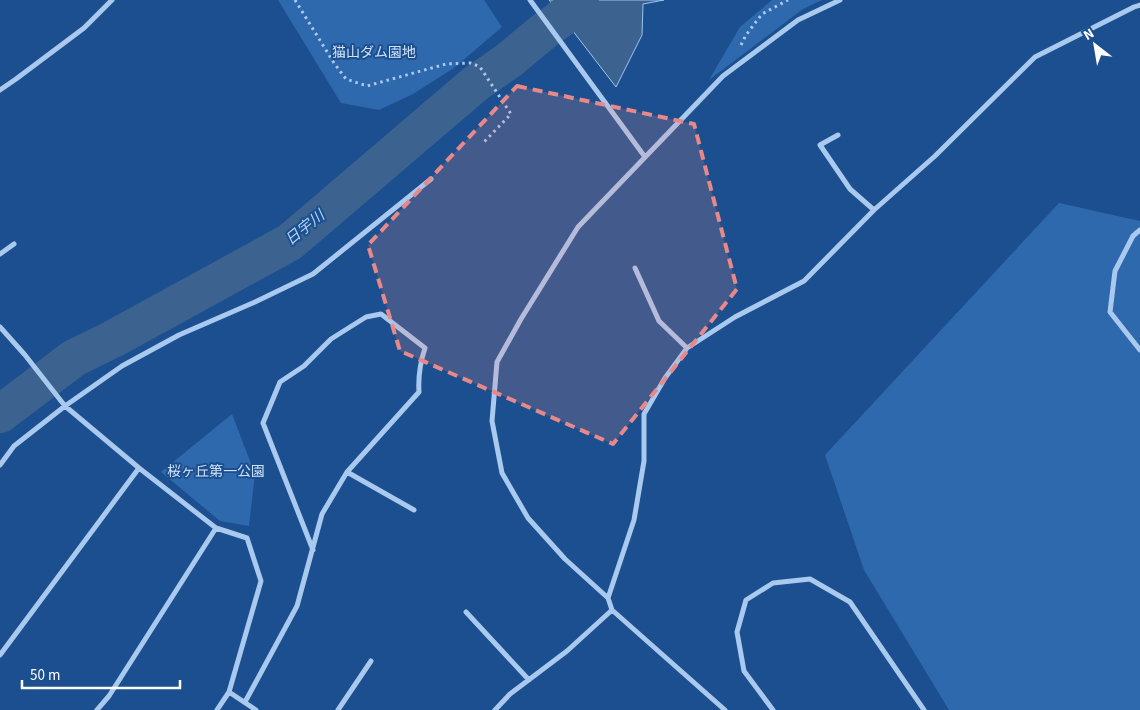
<svg xmlns="http://www.w3.org/2000/svg" width="1140" height="710" viewBox="0 0 1140 710" font-family="'Source Sans 3','Noto Sans JP',sans-serif">
	<rect width="100%" height="100%" fill="#1b4f8f"/>
	<path fill="#2e69ad" d="M 278,0 L 484,0 L 502,27 L 454,68 L 413,94 L 379,110 L 341,103 Z
		M 772,0 L 822,0 L 803,9 L 709,80 L 740,27 Z
		M 1059,203 L 1140,221 L 1140,710 L 949,710 L 864,570 L 825,455 Z
		M 232,414 L 255,474 L 249,526 L 220,521 L 161,472 Z"/>
	<path fill="#3c6290" stroke="#9cc4f0" d="M 549,0 L 664,0 L 643,4 L 642,35 L 616,87 Z"/>
	<g fill="none" stroke-linecap="round" stroke-linejoin="round">
		<path stroke="#3c6290" stroke-width="38" d="M 0,414 L 74,358 L 113,339 L 290,242 L 475,84 L 509,60 L 544,31 L 579,5 L 580,0"/>
		<path stroke="#a9c9ee" stroke-width="3" stroke-dasharray="2.5 4" stroke-linecap="butt" d="M 295,0 L 334,63 L 346,79 L 367,86 L 446,64 L 471,63 L 480,67 L 511,114 L 484,142
			M 741,45 L 746,35 L 762,14 L 788,0"/>
		<path stroke="#a9c9ee" stroke-width="5" d="M 530,0 L 645,157
			M 0,90 L 16,79 L 84,28 L 112,0
			M 838,135 L 820,145 L 850,189 L 874,210
			M 1140,230 L 1133,236 L 1115,271 L 1110,312 L 1140,350
			M 0,254 L 14,244
			M 635,268 L 659,321 L 687,348
			M 0,327 L 25,355 L 65,406 L 139,468 L 216,528 L 247,538 L 261,581 L 229,692 L 256,710
			M 0,465 L 14,446 L 65,406 L 122,366 L 179,335 L 255,302 L 313,274 L 431,179
			M 347,472 L 414,510
			M 608,598 L 634,520 L 644,461 L 644,414 L 665,378 L 687,348 L 735,317 L 804,281 L 874,210 L 935,156 L 1035,57 L 1134,7 L 1140,5
			M 466,612 L 529,680
			M 0,655 L 139,468
			M 245,702 L 297,606 L 322,514 L 347,472 L 419,392 C 418,376 420,363 425,348 L 381,314 L 366,317 L 331,339 L 304,366 L 280,382 L 263,423 L 313,550
			M 97,710 L 109,696 L 216,528
			M 217,710 L 229,692
			M 338,710 L 371,661
			M 495,710 L 510,694 L 567,651 L 612,610
			M 725,710 L 612,610 L 608,598 L 565,559 L 528,518 L 502,473 L 492,421 L 497,362 L 521,319 L 578,227 L 723,76 L 798,20 L 840,0
			M 773,710 L 744,671 L 737,632 L 746,600 L 773,583 L 810,579 L 850,602 L 924,710"/>
	</g>
	<path fill="#e88989" fill-opacity="0.2" stroke="#e88989" stroke-width="4" stroke-dasharray="10 6" stroke-linejoin="round" d="M 517,86 L 694,124 L 737,289 L 613,444 L 400,351 L 368,245 Z"/>
	<g text-anchor="middle" dominant-baseline="central" stroke-width="4" stroke-linejoin="round" paint-order="stroke">
		<g font-size="14" fill="#cfe3fa" stroke="#1b4f8f">
			<text x="374" y="53">猫山ダム園地</text>
			<text x="216" y="472">桜ヶ丘第一公園</text>
		</g>
		<g font-size="15" font-style="italic" fill="#b5d3f5" stroke="#1b4f8f">
			<text transform="translate(305 228) rotate(-39)">日宇川</text>
		</g>
	</g>
	<g transform="translate(1095 45) rotate(329)" stroke="#1b4f8f" stroke-width="4" paint-order="stroke">
	<path d="M0-4L9 19L0 12L-9 19Z" fill="#ffffff"/>
	<text y="-8" font-size="14" font-weight="bold" text-anchor="middle" fill="#ffffff">N</text>
	</g>
	<path d="M22 680v8h158v-8" fill="none" stroke="#ffffff" stroke-width="2.5"/>
	<text x="30" y="680" font-size="15" fill="#ffffff" stroke="#1b4f8f" stroke-width="4" paint-order="stroke">50 m</text>
</svg>
